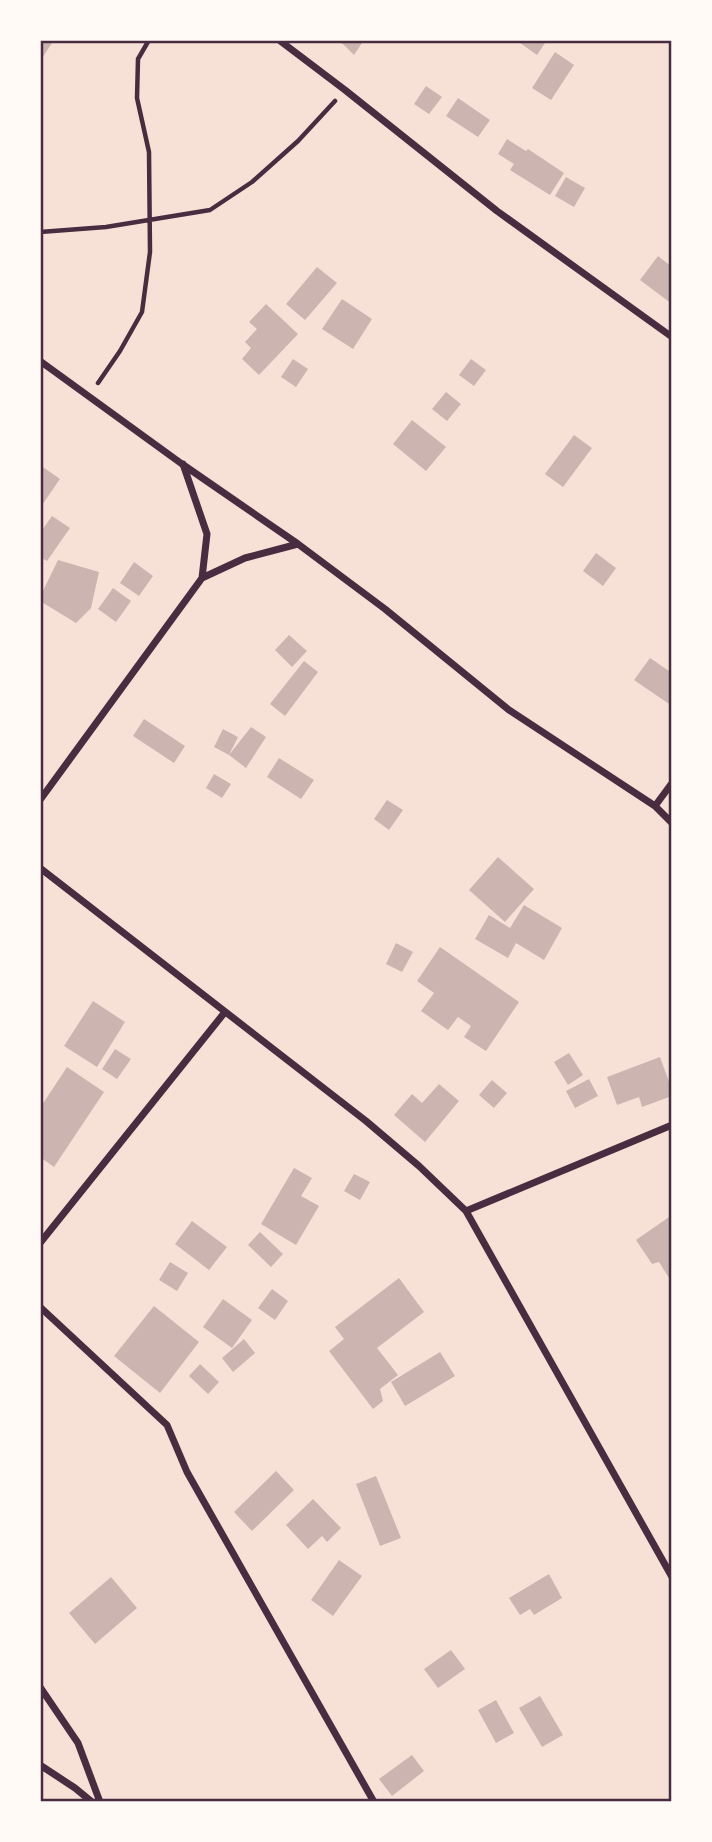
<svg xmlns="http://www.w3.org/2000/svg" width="712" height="1842" viewBox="0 0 712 1842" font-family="'Titillium Web',sans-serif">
	<rect width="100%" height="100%" fill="#f7e1d7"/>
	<path fill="#ccb4b1" d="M 40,40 L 54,40 L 40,61 Z
		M 333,40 L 364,40 L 354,55 L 343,44 Z
		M 516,40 L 547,40 L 537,55 Z
		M 555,52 L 574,65 L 551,100 L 532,88 Z
		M 426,86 L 442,97 L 429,114 L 414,104 Z
		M 458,98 L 490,120 L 478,137 L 446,116 Z
		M 507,139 L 526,151 L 528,149 L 564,173 L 550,195 L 510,170 L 514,164 L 498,154 Z
		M 566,177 L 585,188 L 574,207 L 555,196 Z
		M 658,256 L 672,267 L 672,304 L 640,280 Z
		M 317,267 L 337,283 L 305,320 L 286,304 Z
		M 342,299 L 372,319 L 353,349 L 322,329 Z
		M 266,304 L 298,334 L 259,375 L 242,359 L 251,348 L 245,342 L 257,329 L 249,322 Z
		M 293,359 L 308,369 L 296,387 L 281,377 Z
		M 471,359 L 486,370 L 474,386 L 459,375 Z
		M 446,392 L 461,404 L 447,421 L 432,409 Z
		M 412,420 L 446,447 L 426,471 L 393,444 Z
		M 574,435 L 592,448 L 563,487 L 545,474 Z
		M 40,465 L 60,479 L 40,508 Z
		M 52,516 L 70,528 L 47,561 L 40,557 L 40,533 Z
		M 596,553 L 616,568 L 603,586 L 583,571 Z
		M 58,560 L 99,572 L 91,608 L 76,623 L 40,601 L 40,597 Z
		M 134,562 L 153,576 L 139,596 L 120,583 Z
		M 113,588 L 131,601 L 116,622 L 98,609 Z
		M 289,635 L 307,651 L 292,667 L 275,650 Z
		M 650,658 L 669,671 L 672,667 L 672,706 L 634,680 Z
		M 304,661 L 318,672 L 285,716 L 270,704 Z
		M 144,719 L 185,746 L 174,763 L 133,736 Z
		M 251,727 L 266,737 L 246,768 L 229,755 L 214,747 L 223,729 L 238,737 L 229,755 Z
		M 279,758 L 314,780 L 301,799 L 267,777 Z
		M 214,774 L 231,784 L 222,798 L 206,788 Z
		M 387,800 L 403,810 L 389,830 L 374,819 Z
		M 498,857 L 534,889 L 505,922 L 469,890 Z
		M 524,905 L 562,928 L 544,960 L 516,943 L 508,958 L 475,939 L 489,915 L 510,928 Z
		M 396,943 L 413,952 L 402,972 L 386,964 Z
		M 440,947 L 519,1002 L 486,1051 L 464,1037 L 471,1026 L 458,1017 L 448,1030 L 421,1011 L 434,993 L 417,981 Z
		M 93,1001 L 125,1022 L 97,1067 L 64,1046 Z
		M 115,1049 L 131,1059 L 117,1079 L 102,1069 Z
		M 569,1053 L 583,1075 L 568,1085 L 554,1062 Z
		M 660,1057 L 672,1090 L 672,1096 L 642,1107 L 639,1097 L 617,1105 L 607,1077 Z
		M 67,1067 L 104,1092 L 54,1167 L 40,1157 L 40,1108 Z
		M 589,1079 L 598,1096 L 575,1108 L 566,1091 Z
		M 492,1080 L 507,1093 L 494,1108 L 479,1095 Z
		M 439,1084 L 459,1101 L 425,1142 L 394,1115 L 412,1094 L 422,1103 Z
		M 294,1168 L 312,1178 L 301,1196 L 319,1206 L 296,1245 L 261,1224 Z
		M 354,1174 L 370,1182 L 360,1200 L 344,1191 Z
		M 672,1215 L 672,1276 L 669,1278 L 659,1262 L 652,1264 L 636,1240 Z
		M 192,1221 L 227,1247 L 209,1270 L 175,1244 Z
		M 260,1232 L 283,1254 L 271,1267 L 248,1245 Z
		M 170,1262 L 188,1273 L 177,1291 L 159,1280 Z
		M 399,1278 L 424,1312 L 377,1348 L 398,1375 L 380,1389 L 383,1401 L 373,1409 L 329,1351 L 344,1339 L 335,1327 Z
		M 272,1289 L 288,1301 L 275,1320 L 258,1308 Z
		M 223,1299 L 252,1320 L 232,1348 L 203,1327 Z
		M 154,1306 L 199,1342 L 160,1393 L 114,1356 Z
		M 244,1339 L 255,1353 L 233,1372 L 222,1358 Z
		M 440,1352 L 455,1376 L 405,1406 L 391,1382 Z
		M 200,1364 L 219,1382 L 208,1394 L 189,1376 Z
		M 276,1471 L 294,1490 L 252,1531 L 234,1512 Z
		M 376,1476 L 401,1538 L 380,1546 L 356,1484 Z
		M 313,1499 L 341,1528 L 327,1542 L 322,1536 L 308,1549 L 286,1525 Z
		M 339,1560 L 362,1576 L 333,1616 L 311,1600 Z
		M 549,1574 L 562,1598 L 534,1615 L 530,1609 L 520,1615 L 509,1598 Z
		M 111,1577 L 137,1608 L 95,1644 L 69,1613 Z
		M 451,1650 L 465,1669 L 438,1688 L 424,1669 Z
		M 540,1696 L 563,1735 L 542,1747 L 519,1708 Z
		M 496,1700 L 514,1733 L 496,1743 L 478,1710 Z
		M 412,1755 L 424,1771 L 392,1796 L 379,1779 Z"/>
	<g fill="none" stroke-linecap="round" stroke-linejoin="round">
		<path stroke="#4a2c40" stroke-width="4.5" d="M 40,232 L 106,227 L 210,210 L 252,182 L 298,141 L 335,101
			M 98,383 L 120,351 L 142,312 L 150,252 L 149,152 L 137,98 L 138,59 L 149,40"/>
		<path stroke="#4a2c40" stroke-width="7" d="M 279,40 L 345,90 L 497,211 L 672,337
			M 40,361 L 182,464 L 298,544 L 385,609 L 509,710 L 655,806 L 672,823
			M 183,464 L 207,534 L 202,578
			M 40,800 L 202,578 L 245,558 L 298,544
			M 655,806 L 672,783
			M 40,868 L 366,1121 L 419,1166 L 466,1211 L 672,1577
			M 466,1211 L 672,1125
			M 40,1243 L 225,1012
			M 40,1307 L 167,1425 L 187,1472 L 374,1802
			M 40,1687 L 78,1743 L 100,1802
			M 40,1765 L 75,1788 L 92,1802"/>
	</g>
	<rect width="712" height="1842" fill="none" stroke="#fffaf5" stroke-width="84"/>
	<rect x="42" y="42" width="628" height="1758" fill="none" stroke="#4a2c40" stroke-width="2.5"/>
</svg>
